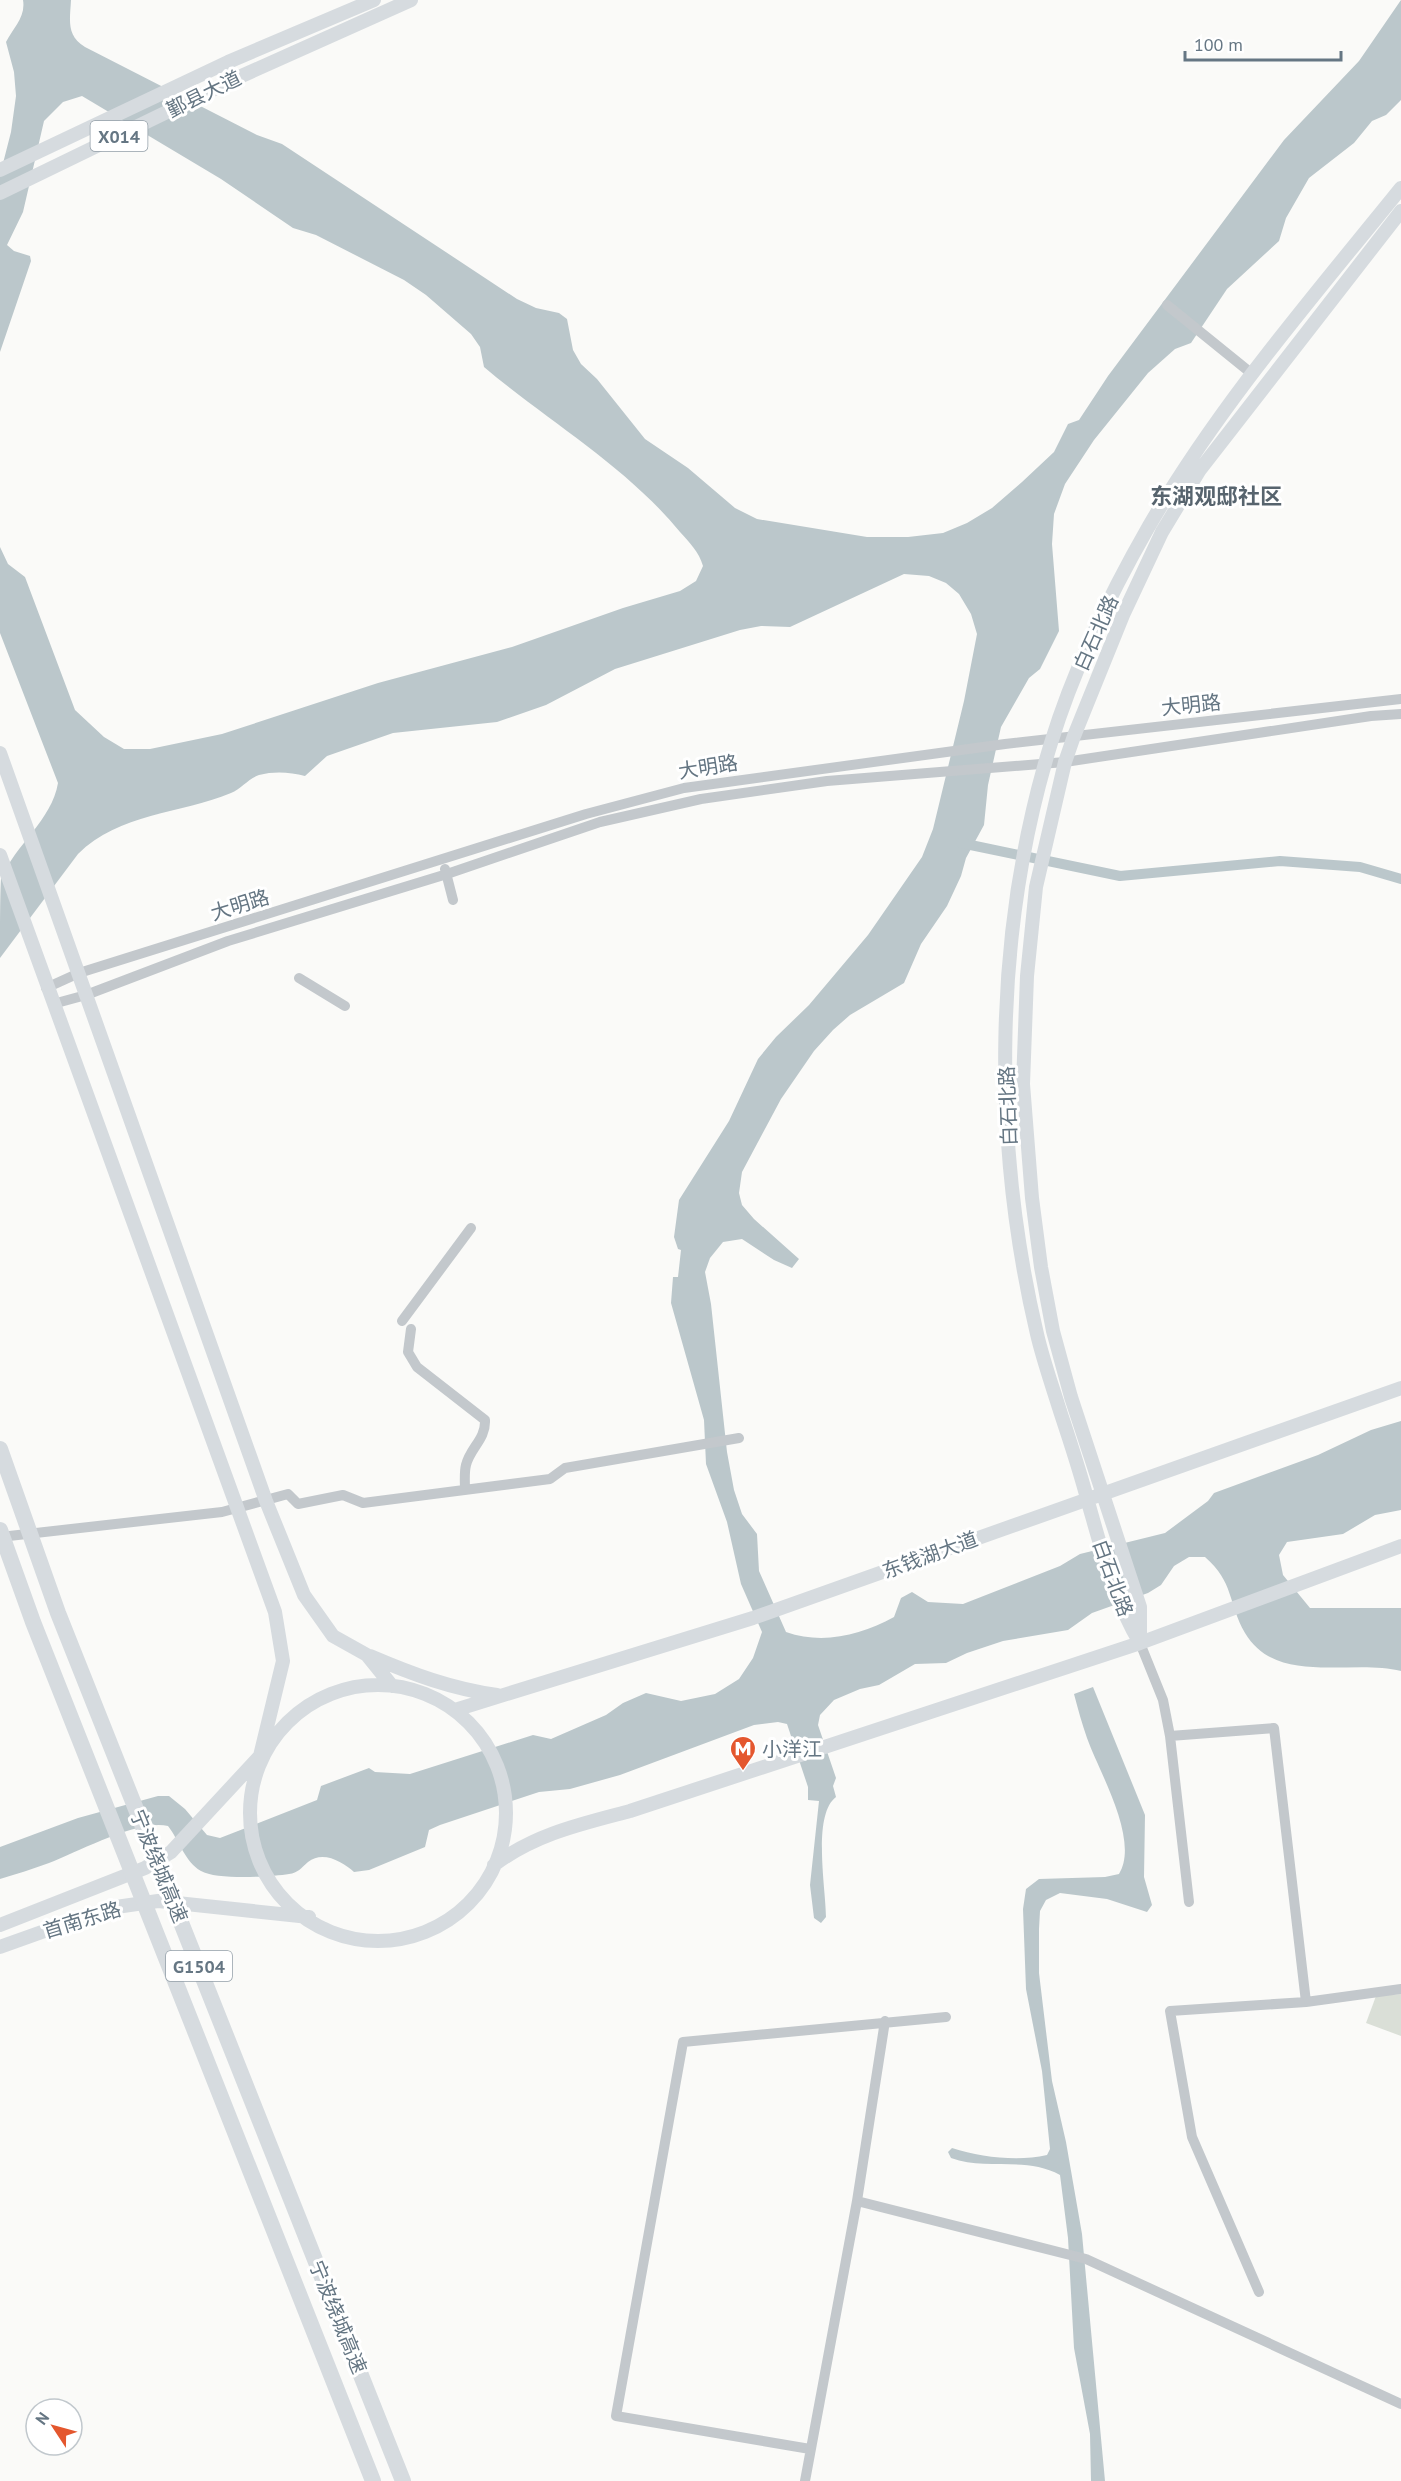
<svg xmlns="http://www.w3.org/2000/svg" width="1401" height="2481" viewBox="0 0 1401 2481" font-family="'PT Sans','Noto Sans SC',sans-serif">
	<rect width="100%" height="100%" fill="#fafaf8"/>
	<path fill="#dadfd7" d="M 1401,1994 L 1401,2036 L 1366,2023 L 1376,1996 Z"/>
	<path fill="#bbc7cb" d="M 23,0 L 71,0 C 70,20 66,35 85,47 L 257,135 L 282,144 L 517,299 L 536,308 L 559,313 L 567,319 L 573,350 L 581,364 L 597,379 L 645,439 L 688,468 L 735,508 L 757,519 L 867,537 L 908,537 L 943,533 L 967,523 L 992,508 L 1022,482 L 1054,452 L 1068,424 L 1079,420 L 1108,376 L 1284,140 L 1359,61 L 1401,0 L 1401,100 L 1386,115 L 1372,121 L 1354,143 L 1309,178 L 1286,218 L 1279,241 L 1227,289 L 1191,343 L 1175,349 L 1148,373 L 1094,440 L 1065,484 L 1054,514 L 1052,544 L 1059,631 L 1040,669 L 1029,678 L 1001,727 L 988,785 L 984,825 L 966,858 L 961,876 L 947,906 L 921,944 L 904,983 L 850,1015 L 833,1030 L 814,1051 L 781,1099 L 742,1172 L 739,1193 L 742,1205 L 754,1219 L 799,1259 L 792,1268 L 774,1260 L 742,1239 L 723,1242 L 710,1258 L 705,1272 L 711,1304 L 727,1452 L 734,1490 L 742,1514 L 757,1534 L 759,1571 L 786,1632 C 823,1645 861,1635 894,1617 L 901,1598 L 912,1592 L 928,1602 L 963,1604 L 1060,1566 L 1080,1554 L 1165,1533 L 1208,1501 L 1214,1493 L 1318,1455 L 1371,1430 L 1401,1421 L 1401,1510 L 1375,1515 L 1343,1534 L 1287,1542 L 1279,1555 L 1283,1575 L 1310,1608 L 1401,1608 L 1401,1671 C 1352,1658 1277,1687 1245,1633 C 1228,1603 1234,1582 1205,1557 L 1189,1557 L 1174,1566 L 1161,1585 L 1148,1593 L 1092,1613 L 1068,1630 L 1003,1641 L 967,1653 L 946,1663 L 915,1664 L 879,1685 L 860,1689 L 834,1700 L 820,1715 L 818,1725 L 836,1778 L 833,1786 L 836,1797 C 812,1815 826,1889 826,1917 L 821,1923 L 814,1918 L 810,1885 L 819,1801 L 808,1800 L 808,1787 L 787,1724 L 778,1722 L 754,1725 L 620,1775 L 570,1789 L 539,1792 L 440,1825 L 429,1830 L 425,1847 L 369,1870 L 354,1872 C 343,1862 323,1850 308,1862 C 301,1868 298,1873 289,1874 C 270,1877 216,1880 201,1871 C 185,1862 179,1840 168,1826 C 138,1819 78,1852 49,1863 C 33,1869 16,1874 0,1879 L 0,1847 L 78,1818 L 158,1796 L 169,1796 L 185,1809 L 207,1835 L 220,1838 L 317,1800 L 321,1786 L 369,1768 L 375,1772 L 410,1774 L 533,1735 L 551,1739 L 606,1715 L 623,1703 L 646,1693 L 681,1701 L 715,1694 L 739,1679 L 753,1658 L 762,1632 L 741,1584 L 727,1522 L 706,1464 L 704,1420 L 671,1303 L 673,1277 L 678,1277 L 681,1250 L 678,1249 L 674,1237 L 679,1200 L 729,1121 L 758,1059 L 776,1037 L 809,1005 L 868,935 L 922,857 L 933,829 L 964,701 L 977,634 L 971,614 L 959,594 L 946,583 L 929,576 L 904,574 L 790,627 L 761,626 L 740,630 L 615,669 L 546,705 L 497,722 L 393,733 L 327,756 L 305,776 C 290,772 274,771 259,775 C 249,778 241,789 231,793 C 180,814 119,813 78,854 L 0,958 C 0,942 0,891 1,879 C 15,845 52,820 58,783 L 0,633 L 0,547 L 8,564 L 25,577 L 75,710 L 104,737 L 124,749 L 150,749 L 222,734 L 378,683 L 512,647 L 623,608 L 680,591 L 696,581 L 703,566 C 699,552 690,543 680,532 C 626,466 549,422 484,367 L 480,347 L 471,334 L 426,295 L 404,280 L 316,235 L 293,228 L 221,179 L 82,96 L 63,102 L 44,121 L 23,212 L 7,245 L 14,251 L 30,256 L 31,261 L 0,352 L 0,175 L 11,132 L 16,96 L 14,72 L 6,42 C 13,28 26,17 23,0 Z
		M 1093,1687 L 1145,1815 L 1144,1877 L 1152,1905 L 1147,1912 L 1107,1899 L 1060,1893 L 1046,1900 L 1040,1911 L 1039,1929 L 1039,1973 L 1052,2081 L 1066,2142 L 1082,2234 L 1105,2481 L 1091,2481 L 1090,2434 L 1074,2348 L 1068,2238 L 1060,2175 C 1026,2156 986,2171 951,2158 L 948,2152 L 952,2148 C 981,2157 1017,2162 1047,2155 L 1050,2149 L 1042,2071 L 1026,1989 L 1023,1909 L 1026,1889 L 1039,1879 L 1105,1877 L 1119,1874 C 1140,1840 1099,1772 1087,1738 C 1082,1724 1078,1709 1074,1694 Z"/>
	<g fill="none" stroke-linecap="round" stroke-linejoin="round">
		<path stroke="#bbc7cb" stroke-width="10" d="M 961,843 L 1120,876 L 1280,861 L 1360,867 L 1401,879"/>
		<path stroke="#c3c8cc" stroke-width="10" d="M 1167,305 L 1251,373
			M 445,869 L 453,900
			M 299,978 L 345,1006
			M 46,988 L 79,973 L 586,814 L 684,788 L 1005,744 L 1401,699
			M 53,1004 L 86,995 L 228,941 L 447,874 L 600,822 L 701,799 L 827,781 L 1065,762 L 1371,716 L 1401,714
			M 402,1321 L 471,1228
			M 411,1329 L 408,1352 L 417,1367 L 485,1420 C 486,1439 470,1448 466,1465 C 464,1473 465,1482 465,1490
			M 0,1537 L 222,1512 L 288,1494 L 298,1504 L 343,1495 L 363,1503 L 550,1479 L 565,1468 L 739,1438
			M 1140,1643 L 1163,1700 L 1170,1736 L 1189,1902
			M 1170,1736 L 1274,1728 L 1306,2002
			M 857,2201 L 1086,2259 L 1401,2404
			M 1259,2292 L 1192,2137 L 1170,2011 L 1306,2002 L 1401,1989
			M 810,2449 L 616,2416 L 683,2042 L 946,2017
			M 805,2481 L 857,2201 L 885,2021"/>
		<path stroke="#d6dbdf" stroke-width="14" d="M 0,170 L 228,62 L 374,0
			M 0,193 L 237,78 L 411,0
			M 0,753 L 266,1501 L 304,1595 L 333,1636 L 367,1655 L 392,1686
			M 0,855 L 275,1612 L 283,1661 L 260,1756 L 171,1852 L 145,1868 L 0,1925
			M 1140,1641 L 1140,1607 L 1071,1397 L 1053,1331 L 1041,1267 L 1032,1198 L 1023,1084 L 1027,976 L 1036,887 L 1065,762 L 1074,736 L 1123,615 L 1162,532 L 1199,471 L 1401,211
			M 1140,1643 C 1114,1599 1102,1551 1088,1502 C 1080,1471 1070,1441 1060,1411 C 1052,1385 1043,1360 1037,1334 C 992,1143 993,932 1051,743 C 1074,668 1110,594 1149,526 C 1220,404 1313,297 1401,188
			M 370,1656 C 412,1674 452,1689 497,1695
			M250 1813a128 128 0 1 1 256 0a128 128 0 1 1-256 0Z
			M 455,1710 L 753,1618 L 1401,1388
			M 494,1865 C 535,1834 581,1824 630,1811 L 1140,1643 L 1401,1546
			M 0,1947 L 109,1908 L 158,1901 L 309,1917"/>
		<path stroke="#d6dbdf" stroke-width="16" d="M 0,1449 L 58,1613 L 403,2481
			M 0,1530 L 33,1622 L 373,2481"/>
	</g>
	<defs>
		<symbol id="metro-pin" viewBox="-11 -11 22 30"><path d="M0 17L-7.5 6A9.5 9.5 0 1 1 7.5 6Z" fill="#e4572e" stroke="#fff"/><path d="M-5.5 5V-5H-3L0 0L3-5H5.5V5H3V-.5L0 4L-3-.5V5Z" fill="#fff"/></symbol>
	</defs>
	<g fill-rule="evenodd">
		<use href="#metro-pin" x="728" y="1734" width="30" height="40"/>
	</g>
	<g text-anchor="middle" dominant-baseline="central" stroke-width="6" stroke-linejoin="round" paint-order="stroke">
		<g fill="#fff" stroke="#939fa8" stroke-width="1.5">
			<rect x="90.5" y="121" width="57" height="30" rx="4.5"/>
			<rect x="166" y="1951" width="66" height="30" rx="4.5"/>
		</g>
		<g font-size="18" font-weight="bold" fill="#657683">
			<text x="119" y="136">X014</text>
			<text x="199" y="1966">G1504</text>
		</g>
		<g font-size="20" fill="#657683" stroke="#fff">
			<text transform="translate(204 94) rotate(-26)">鄞县大道</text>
			<text transform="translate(1096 633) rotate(-66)">白石北路</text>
			<text transform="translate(1191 705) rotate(-6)">大明路</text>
			<text transform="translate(708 767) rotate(-9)">大明路</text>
			<text transform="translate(240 905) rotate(-17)">大明路</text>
			<text transform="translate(1008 1106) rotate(-92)">白石北路</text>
			<text transform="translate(930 1555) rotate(-20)">东钱湖大道</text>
			<text transform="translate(1113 1578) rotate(70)">白石北路</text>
			<text transform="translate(159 1866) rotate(68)">宁波绕城高速</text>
			<text transform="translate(82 1920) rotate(-17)">首南东路</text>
			<text transform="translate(338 2317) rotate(68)">宁波绕城高速</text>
		</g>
		<g font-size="20" fill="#657683" stroke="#fff" text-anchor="start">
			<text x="762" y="1749">小洋江</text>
		</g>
		<g font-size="22" font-weight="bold" fill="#57646e" stroke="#fff">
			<text x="1216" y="496">东湖观邸社区</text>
		</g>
	</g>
	<g transform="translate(54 2427) rotate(306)"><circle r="28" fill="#ffffff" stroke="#c1c8cd" stroke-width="1.5"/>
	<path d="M0-4.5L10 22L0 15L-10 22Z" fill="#e4572e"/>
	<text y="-9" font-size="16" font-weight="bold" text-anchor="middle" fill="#657683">N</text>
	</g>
	<path d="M1185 51v9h156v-9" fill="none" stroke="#657683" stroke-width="3"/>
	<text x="1194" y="51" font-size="18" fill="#657683" stroke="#ffffff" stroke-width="4.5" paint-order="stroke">100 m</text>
</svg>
